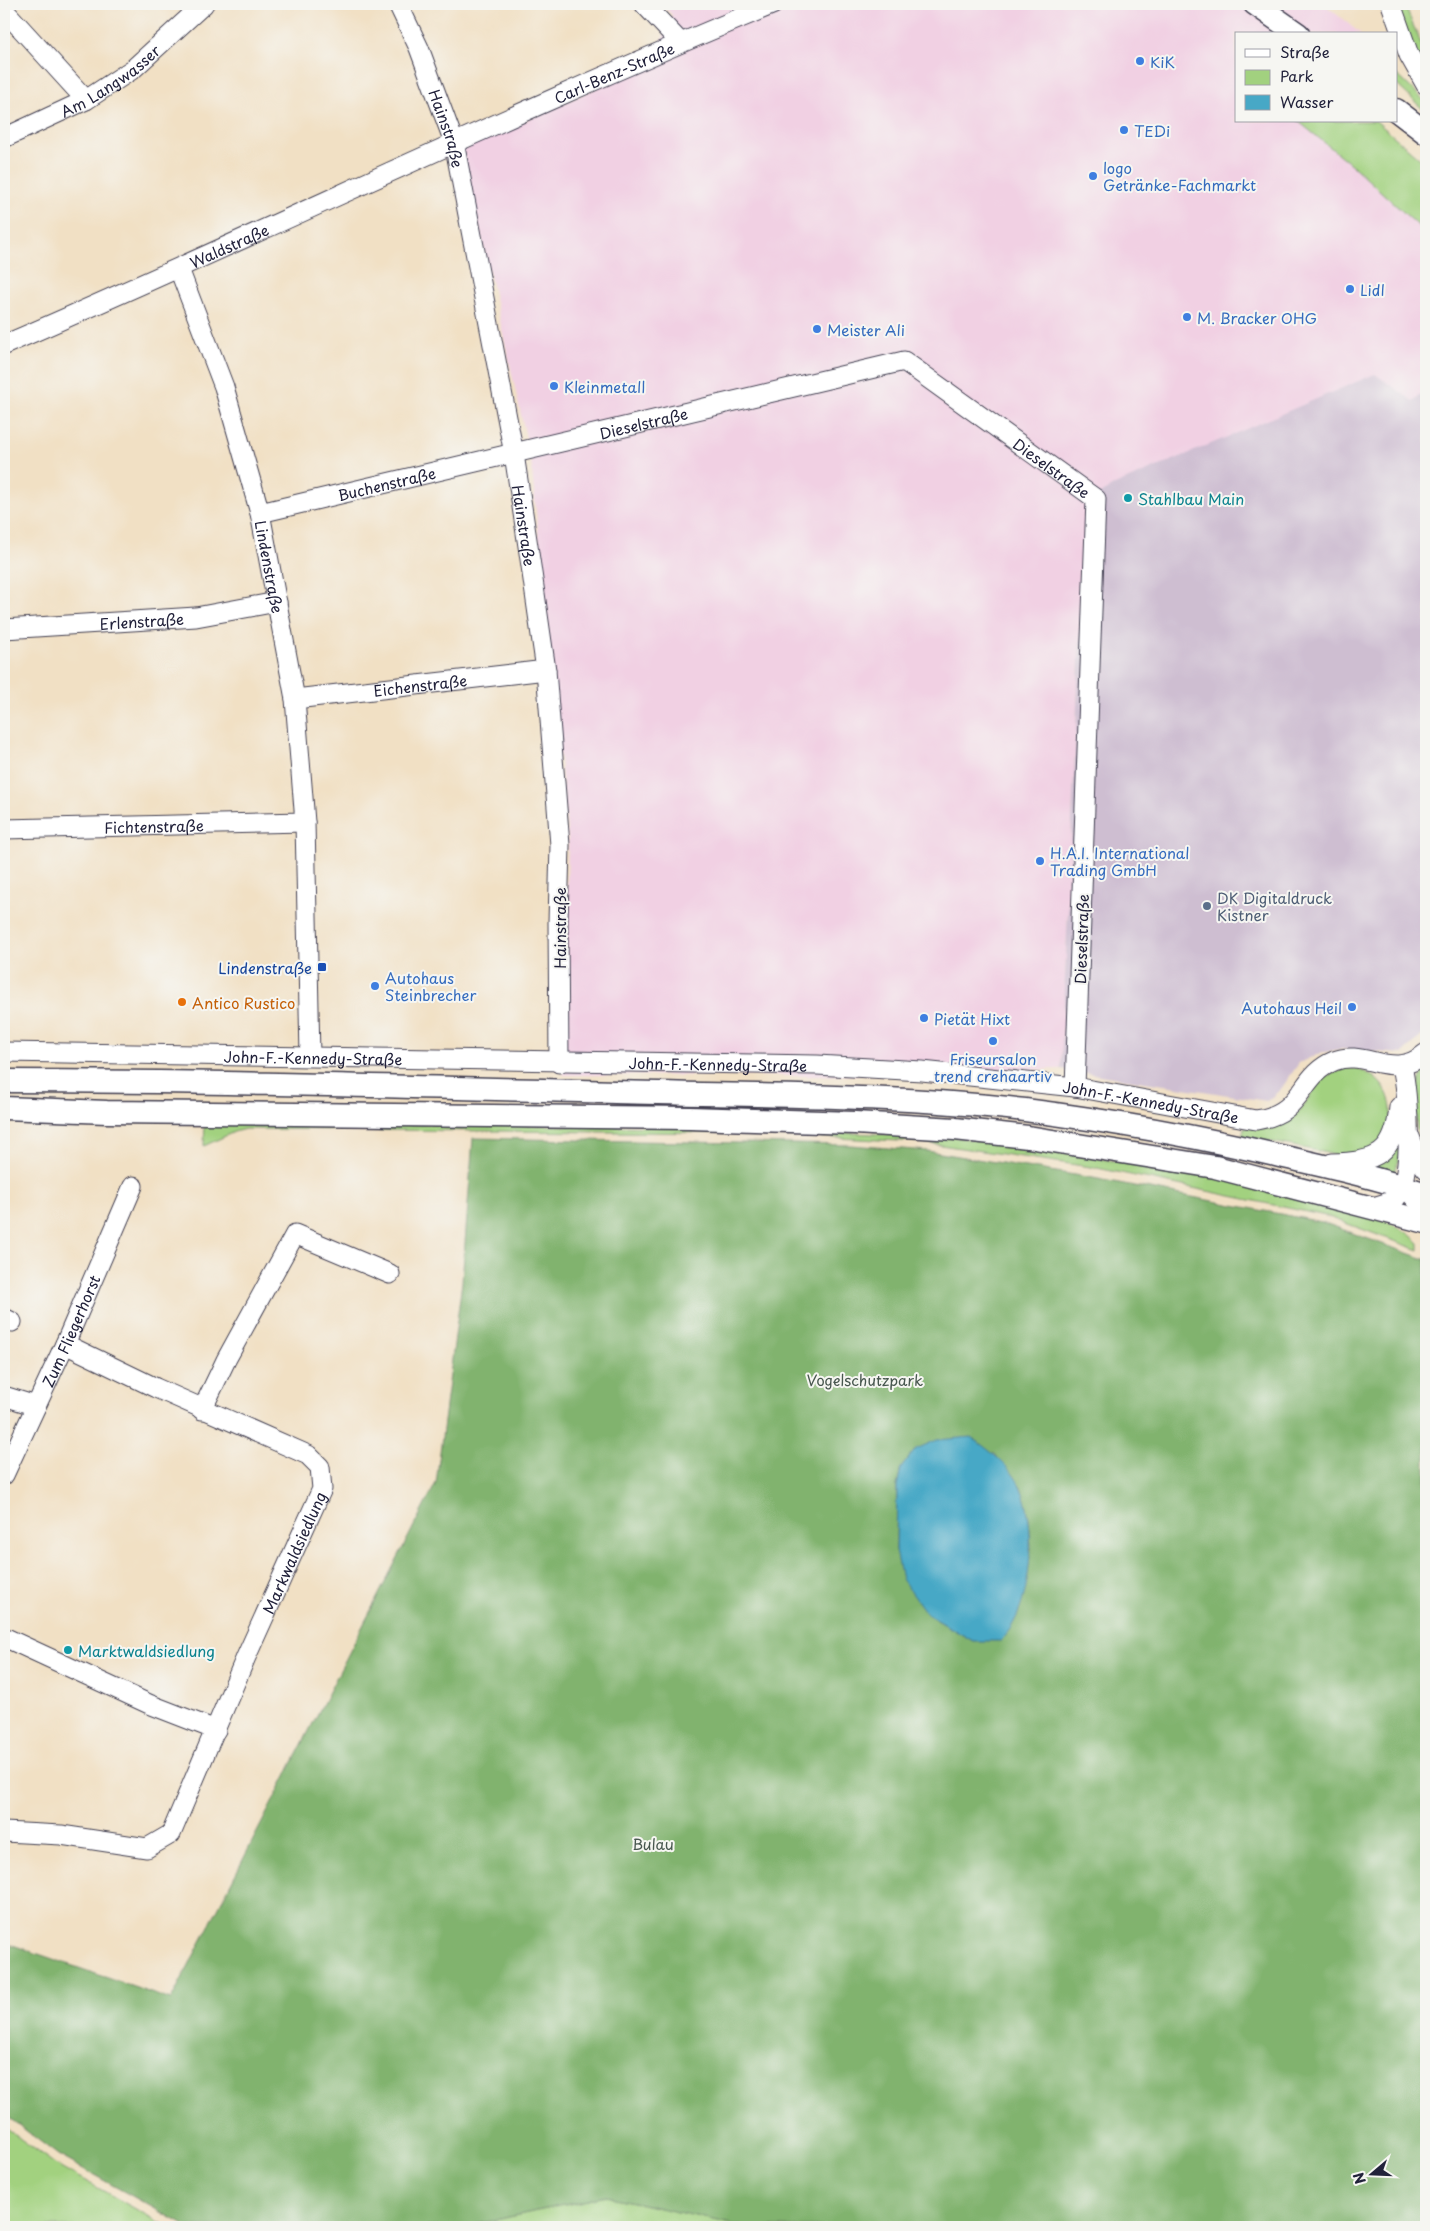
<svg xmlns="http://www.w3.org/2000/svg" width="1430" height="2231" viewBox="0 0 1430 2231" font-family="'Playpen Sans',sans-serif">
	<rect width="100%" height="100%" fill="#f6f6f2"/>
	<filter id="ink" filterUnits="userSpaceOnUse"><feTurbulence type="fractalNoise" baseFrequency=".02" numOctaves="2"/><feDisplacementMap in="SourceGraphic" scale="10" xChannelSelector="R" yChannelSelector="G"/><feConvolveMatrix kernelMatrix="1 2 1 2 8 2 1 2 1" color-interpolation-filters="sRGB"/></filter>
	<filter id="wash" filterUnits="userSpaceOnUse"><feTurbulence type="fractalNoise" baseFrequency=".0096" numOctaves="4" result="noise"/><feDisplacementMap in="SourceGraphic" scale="20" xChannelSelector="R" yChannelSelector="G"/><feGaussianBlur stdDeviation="1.12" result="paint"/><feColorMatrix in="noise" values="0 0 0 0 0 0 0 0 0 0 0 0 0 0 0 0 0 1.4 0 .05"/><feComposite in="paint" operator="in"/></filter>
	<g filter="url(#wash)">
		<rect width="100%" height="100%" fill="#f1e0c4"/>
		<path fill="#f1d0e3" d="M 661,4 L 1324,4 L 1361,34 L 1236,34 L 1236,121 L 1298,121 L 1353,166 L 1426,233 L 1426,390 L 1414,401 L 1086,502 L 1061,1069 L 819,1076 L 563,1075 L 568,841 L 531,460 L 462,150 L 653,62 L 672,15 Z"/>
		<path fill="#cebed1" d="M 1375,374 L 1413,401 L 1426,390 L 1426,1032 L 1402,1054 L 1340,1049 L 1320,1053 L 1299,1063 L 1281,1089 L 1267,1101 L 1061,1069 L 1086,502 L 1117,484 Z"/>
		<path fill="#a2d17f" stroke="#627a5d" d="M 1394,4 L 1404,4 L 1426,55 L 1426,78 Z
			M 1396,74 L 1426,102 L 1426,112 L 1396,84 Z
			M 1298,121 L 1376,121 L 1426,164 L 1426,233 L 1353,166 Z
			M 1347,1068 C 1398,1071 1407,1135 1363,1152 C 1358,1154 1353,1157 1348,1157 C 1339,1157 1327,1153 1318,1151 C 1293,1146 1268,1141 1242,1136 L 1245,1127 C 1275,1132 1291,1125 1308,1099 C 1312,1094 1314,1087 1319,1083 C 1327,1075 1336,1072 1347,1068 Z
			M 1426,1069 L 1426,1157 C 1414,1137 1410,1087 1426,1069 Z
			M 205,1122 L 688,1127 L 955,1137 L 1215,1176 L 1384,1220 L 1408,1233 L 1419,1243 L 1419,1250 L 1326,1216 L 1097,1168 L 920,1142 L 732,1133 L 245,1129 L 234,1132 L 204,1146 Z
			M 1405,1129 L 1395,1174 L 1367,1170 L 1376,1165 Z
			M 4,2127 L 55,2164 L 168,2227 L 4,2227 Z
			M 606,2196 L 745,2227 L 463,2227 Z"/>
		<path fill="#81b36e" stroke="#526a54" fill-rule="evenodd" d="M 473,1138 L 850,1145 L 928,1151 L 1093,1178 L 1322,1222 L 1421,1258 L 1426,1258 L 1426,2227 L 745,2227 L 606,2196 L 463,2227 L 188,2227 L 58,2155 L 4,2114 L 4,1942 L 171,2000 L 436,1483 L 462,1282 ZM 994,1453 L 1021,1487 L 1029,1518 L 1031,1548 L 1026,1585 L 973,1641 L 927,1614 L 896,1551 L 897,1486 L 901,1468 Z"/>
		<path fill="#47a8c6" stroke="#346580" d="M 971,1437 C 988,1449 1013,1468 1021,1488 C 1036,1522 1032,1590 1014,1622 C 1011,1629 1005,1635 1001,1641 L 973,1641 L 927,1614 L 902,1579 L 896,1551 L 897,1486 L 901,1468 L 916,1449 L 937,1440 Z"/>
	</g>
	<g filter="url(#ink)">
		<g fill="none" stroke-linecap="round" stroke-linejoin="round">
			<defs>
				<g id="minor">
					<path id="s1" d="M 398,4 L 419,48 L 454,142 L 514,454 L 531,566 L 546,670 L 560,845 L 558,922 L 559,1063"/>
					<path d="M 644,4 L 680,42"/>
					<path d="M 1391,4 L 1409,55 L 1426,85"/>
					<path d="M 4,10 L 86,100"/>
					<path id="s2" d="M 4,138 L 86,100 L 133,69 L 204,4"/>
					<path id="s3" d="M 179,269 L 224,387 L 260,513 L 295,699 L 305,822 L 310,1056"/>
					<path id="s4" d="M 4,345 C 261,234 514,111 774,4"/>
					<path id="s5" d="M 260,513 L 904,361 L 1096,499 L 1075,1087"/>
					<path id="s6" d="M 4,629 L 196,617 L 277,602"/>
					<path id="s7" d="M 295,699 L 546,670"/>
					<path id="s8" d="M 4,829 L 305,822"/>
					<path id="s9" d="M 4,1052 L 817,1065 L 922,1071 L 1075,1087 L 1256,1120 C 1305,1113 1298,1076 1334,1061 C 1366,1048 1392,1082 1426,1053"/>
					<path d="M 1410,1137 L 1418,1158 L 1426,1169"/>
					<path d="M 1332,1163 C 1376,1162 1395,1155 1399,1107"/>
					<path d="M 1404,1186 L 1426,1211"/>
					<path d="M 1371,1208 C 1378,1205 1390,1203 1396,1198 C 1415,1179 1408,1092 1402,1066"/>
					<path d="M 4,1318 L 12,1322"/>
					<path d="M 4,1396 L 36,1406"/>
					<path d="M 202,1410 L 226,1360 L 295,1234 L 390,1274"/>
					<path id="s10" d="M 4,1475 L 65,1344 L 133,1186"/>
					<path d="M 4,1637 L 149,1704 L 216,1730"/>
					<path id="s11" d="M 4,1832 L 61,1835 L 147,1848 L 171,1834 L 246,1657 L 322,1489 L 320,1467 L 308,1455 L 156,1388 L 65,1344"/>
				</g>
				<path id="major" d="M 1255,4 L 1298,34
					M 1396,110 L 1426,133
					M 4,1081 C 208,1081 412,1087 615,1092 C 752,1096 889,1094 1025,1110 C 1111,1121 1196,1136 1280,1156 C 1329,1167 1379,1178 1426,1194
					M 4,1108 L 107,1112 L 690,1118 L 855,1123 L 955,1129 L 1028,1137 L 1215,1167 L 1426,1222"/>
			</defs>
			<use href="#minor" stroke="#413e50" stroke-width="21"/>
			<use href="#major" stroke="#413e50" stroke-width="25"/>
			<use href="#minor" stroke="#fff" stroke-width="19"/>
			<use href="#major" stroke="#fff" stroke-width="22"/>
		</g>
	</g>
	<g fill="#3f7fe0" stroke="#f6f6f2" stroke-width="2">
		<circle cx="1140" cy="61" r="5"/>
		<circle cx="1124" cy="130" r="5"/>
		<circle cx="1093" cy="176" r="5"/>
		<circle cx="1350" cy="289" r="5"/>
		<circle cx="1187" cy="317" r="5"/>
		<circle cx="817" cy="329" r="5"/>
		<circle cx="554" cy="386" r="5"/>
		<circle cx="1040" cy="861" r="5"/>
		<circle cx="375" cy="986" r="5"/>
		<circle cx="1352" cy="1007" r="5"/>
		<circle cx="924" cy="1018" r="5"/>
		<circle cx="993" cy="1041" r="5"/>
	</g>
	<g fill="#0f9aa8" stroke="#f6f6f2" stroke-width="2">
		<circle cx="1128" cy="498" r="5"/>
		<circle cx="68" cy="1650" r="5"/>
	</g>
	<circle fill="#5c6f8a" stroke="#f6f6f2" stroke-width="2" cx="1207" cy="906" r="5"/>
	<rect fill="#1a4fb4" stroke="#f6f6f2" stroke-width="2" x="317" y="962" width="10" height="10" rx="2.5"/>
	<circle fill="#e8710a" stroke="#f6f6f2" stroke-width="2" cx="182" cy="1002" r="5"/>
	<g text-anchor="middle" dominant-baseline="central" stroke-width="4" stroke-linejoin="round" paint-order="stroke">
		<g font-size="15" fill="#366cbe" stroke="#f6f6f2" text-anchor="start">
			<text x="1150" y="61">KiK</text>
			<text x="1134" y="130">TEDi</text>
			<text x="1103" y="167">logo<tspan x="1103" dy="17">Getränke-Fachmarkt</tspan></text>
			<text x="1360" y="289">Lidl</text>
			<text x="1197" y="317">M. Bracker OHG</text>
			<text x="827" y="329">Meister Ali</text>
			<text x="564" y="386">Kleinmetall</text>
			<text x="1050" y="852">H.A.I. International<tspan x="1050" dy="17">Trading GmbH</tspan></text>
			<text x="385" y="977">Autohaus<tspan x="385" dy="17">Steinbrecher</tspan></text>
			<text x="1342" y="1007" text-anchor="end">Autohaus Heil</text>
			<text x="934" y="1018">Pietät Hixt</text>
			<text x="993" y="1058" text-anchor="middle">Friseursalon<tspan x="993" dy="17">trend crehaartiv</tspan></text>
		</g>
		<g font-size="15" fill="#22223b" stroke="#f6f6f2">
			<text stroke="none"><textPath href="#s4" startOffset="668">Carl-Benz-Straße</textPath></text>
			<text stroke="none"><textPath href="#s2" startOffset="121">Am Langwasser</textPath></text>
			<text stroke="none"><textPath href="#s1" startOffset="134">Hainstraße</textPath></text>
			<text stroke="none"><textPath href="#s4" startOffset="246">Waldstraße</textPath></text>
			<text stroke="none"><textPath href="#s5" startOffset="394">Dieselstraße</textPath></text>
			<text stroke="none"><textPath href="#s5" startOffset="844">Dieselstraße</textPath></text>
			<text stroke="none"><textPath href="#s5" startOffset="130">Buchenstraße</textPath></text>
			<text stroke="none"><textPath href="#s1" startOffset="539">Hainstraße</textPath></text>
			<text stroke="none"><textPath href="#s3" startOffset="312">Lindenstraße</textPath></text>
			<text stroke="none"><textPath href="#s6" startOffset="138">Erlenstraße</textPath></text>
			<text stroke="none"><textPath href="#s7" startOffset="126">Eichenstraße</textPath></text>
			<text stroke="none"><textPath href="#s8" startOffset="150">Fichtenstraße</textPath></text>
			<text transform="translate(559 928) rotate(-90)">Hainstraße</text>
			<text transform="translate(1081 939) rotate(-88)">Dieselstraße</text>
			<text stroke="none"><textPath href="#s9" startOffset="309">John-F.-Kennedy-Straße</textPath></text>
			<text stroke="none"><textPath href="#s9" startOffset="714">John-F.-Kennedy-Straße</textPath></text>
			<text stroke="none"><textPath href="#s9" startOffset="1149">John-F.-Kennedy-Straße</textPath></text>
			<text stroke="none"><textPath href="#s10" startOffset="159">Zum Fliegerhorst</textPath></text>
			<text stroke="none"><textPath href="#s11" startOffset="479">Markwaldsiedlung</textPath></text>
		</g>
		<g font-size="15" fill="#0d838f" stroke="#f6f6f2" text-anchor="start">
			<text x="1138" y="498">Stahlbau Main</text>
			<text x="78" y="1650">Marktwaldsiedlung</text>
		</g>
		<g font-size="15" fill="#4e5e75" stroke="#f6f6f2" text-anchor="start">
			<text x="1217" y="897">DK Digitaldruck<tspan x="1217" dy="17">Kistner</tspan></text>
		</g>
		<g font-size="15" fill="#164399" stroke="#f6f6f2" text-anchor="end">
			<text x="312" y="967">Lindenstraße</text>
		</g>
		<g font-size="15" fill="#c56008" stroke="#f6f6f2" text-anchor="start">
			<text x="192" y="1002">Antico Rustico</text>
		</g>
		<g font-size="15" fill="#48574f" stroke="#f6f6f2">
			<text x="865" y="1379">Vogelschutzpark</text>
			<text x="653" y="1843">Bulau</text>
		</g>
	</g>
	<rect width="1430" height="2231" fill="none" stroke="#f6f6f2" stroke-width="20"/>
	<rect x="1235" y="32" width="162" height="90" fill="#f6f6f2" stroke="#a1a1a9"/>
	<rect x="1245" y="49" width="25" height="8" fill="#ffffff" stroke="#a1a1a9"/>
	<text x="1280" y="58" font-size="15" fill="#22223b">Straße</text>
	<rect x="1245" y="70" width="25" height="15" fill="#a2d17f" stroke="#a1a1a9"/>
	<text x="1280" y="82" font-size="15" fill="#22223b">Park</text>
	<rect x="1245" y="95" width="25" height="15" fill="#47a8c6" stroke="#a1a1a9"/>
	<text x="1280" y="108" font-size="15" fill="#22223b">Wasser</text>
	<g transform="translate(1372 2174) rotate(251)" stroke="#f6f6f2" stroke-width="4" paint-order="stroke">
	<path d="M0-4L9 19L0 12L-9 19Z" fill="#22223b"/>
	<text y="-8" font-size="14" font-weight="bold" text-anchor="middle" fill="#22223b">N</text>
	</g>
</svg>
